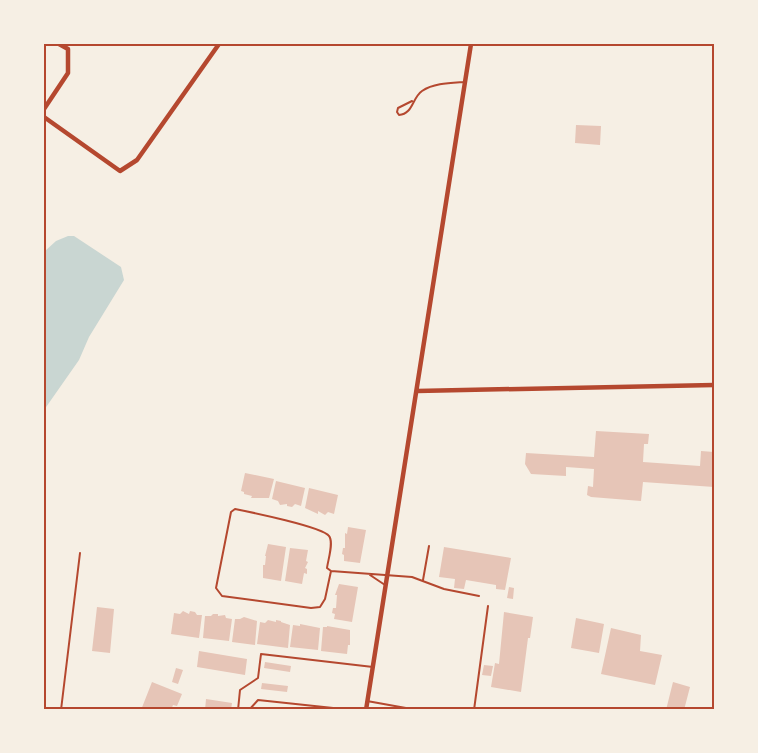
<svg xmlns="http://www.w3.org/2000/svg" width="758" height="753" viewBox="0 0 758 753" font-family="Cabin,sans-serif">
	<rect width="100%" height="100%" fill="#f6efe4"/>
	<path fill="#c9d6d2" d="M 68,236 L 74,236 L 121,267 L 124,280 L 89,337 L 79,360 L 44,410 L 44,252 L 56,241 Z"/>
	<path fill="#e6c5b7" d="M 576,125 L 601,126 L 600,145 L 575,143 Z
		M 596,431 L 649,434 L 648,444 L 644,444 L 643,462 L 700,466 L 701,451 L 714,452 L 714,487 L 643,482 L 641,501 L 591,497 L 587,495 L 588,486 L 593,487 L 594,469 L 566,467 L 566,476 L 531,474 L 525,464 L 526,453 L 594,457 Z
		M 245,473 L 274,479 L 269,498 L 251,498 L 252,496 L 244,494 L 244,492 L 241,491 Z
		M 276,481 L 305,488 L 301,506 L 295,504 L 292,507 L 287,506 L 287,504 L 280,505 L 278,501 L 272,499 Z
		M 309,488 L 338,495 L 334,514 L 328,512 L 325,515 L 318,511 L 318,514 L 305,508 Z
		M 348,527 L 366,530 L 360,563 L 344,561 L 344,555 L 342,554 L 343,548 L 345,548 L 345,533 L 347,534 Z
		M 268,544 L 286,547 L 281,581 L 263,578 L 263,565 L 265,565 L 266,556 L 265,556 Z
		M 444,547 L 511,558 L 505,590 L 496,589 L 496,585 L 466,580 L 464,589 L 454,588 L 455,579 L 439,577 Z
		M 290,548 L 308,550 L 306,561 L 308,562 L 305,568 L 307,569 L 307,574 L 304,573 L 302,584 L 285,581 Z
		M 339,584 L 358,587 L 352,622 L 334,619 L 335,614 L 332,613 L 333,608 L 336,608 L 337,595 L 335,595 Z
		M 509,587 L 514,588 L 513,599 L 507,598 Z
		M 97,607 L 114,609 L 110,653 L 92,651 Z
		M 183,611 L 189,614 L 190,611 L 195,612 L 197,615 L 202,615 L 199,638 L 171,634 L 174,613 L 180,614 Z
		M 504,612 L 533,617 L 530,638 L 528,638 L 521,692 L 491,687 L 495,663 L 499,664 Z
		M 213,614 L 218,614 L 218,616 L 225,615 L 226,618 L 232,619 L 229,641 L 203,638 L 205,616 L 211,616 Z
		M 244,617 L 257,621 L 255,645 L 232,642 L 235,619 L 240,619 Z
		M 576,618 L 604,624 L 599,653 L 571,648 Z
		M 268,620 L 276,622 L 276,620 L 281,621 L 281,622 L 290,625 L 288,648 L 257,644 L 260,622 L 265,623 Z
		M 300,624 L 320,628 L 318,650 L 290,647 L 293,625 L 300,626 Z
		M 327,626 L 350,630 L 350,645 L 348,645 L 347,654 L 321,651 L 323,627 L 327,627 Z
		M 611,628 L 641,635 L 640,651 L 662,655 L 655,685 L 601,674 Z
		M 199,651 L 247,659 L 245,675 L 197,667 Z
		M 265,662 L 291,666 L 290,672 L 264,668 Z
		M 484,665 L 493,666 L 491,676 L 482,675 Z
		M 176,668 L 183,670 L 178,684 L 172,682 Z
		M 152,682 L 182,694 L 177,706 L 173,705 L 171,710 L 141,710 Z
		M 673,682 L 690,687 L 684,710 L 666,710 Z
		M 262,683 L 288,686 L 287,692 L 261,689 Z
		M 206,699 L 232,703 L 231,710 L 205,710 Z"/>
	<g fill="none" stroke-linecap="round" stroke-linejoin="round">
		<path stroke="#b5482f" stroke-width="2" d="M 412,101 L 398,108 L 397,112 L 399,115 C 413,114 412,98 422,91 C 434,83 450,83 465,82
			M 331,571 L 325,599 L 320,607 L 311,608 L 222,596 L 216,588 L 231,512 L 235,509 C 250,512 323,527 329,536 C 334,542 328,560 327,568 L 331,571 L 412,577 L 444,589 L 479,596
			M 370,575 L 385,585
			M 423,580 L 429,546
			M 44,669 L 44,707
			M 367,701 L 417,710
			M 61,710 L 80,553
			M 238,710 L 240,690 L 258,678 L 261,654 L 373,667
			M 249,710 L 258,700 L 352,710
			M 474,710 L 488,606"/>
		<path stroke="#b5482f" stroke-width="4.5" d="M 44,109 L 68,73 L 68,49 L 59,44
			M 44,117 L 120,171 L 137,160 L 219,44
			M 417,391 L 714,385
			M 366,710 L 471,44"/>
	</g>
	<rect width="758" height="753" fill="none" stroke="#f6efe4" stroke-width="90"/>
	<rect x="45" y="45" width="668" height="663" fill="none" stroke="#b5482f" stroke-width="2"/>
</svg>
